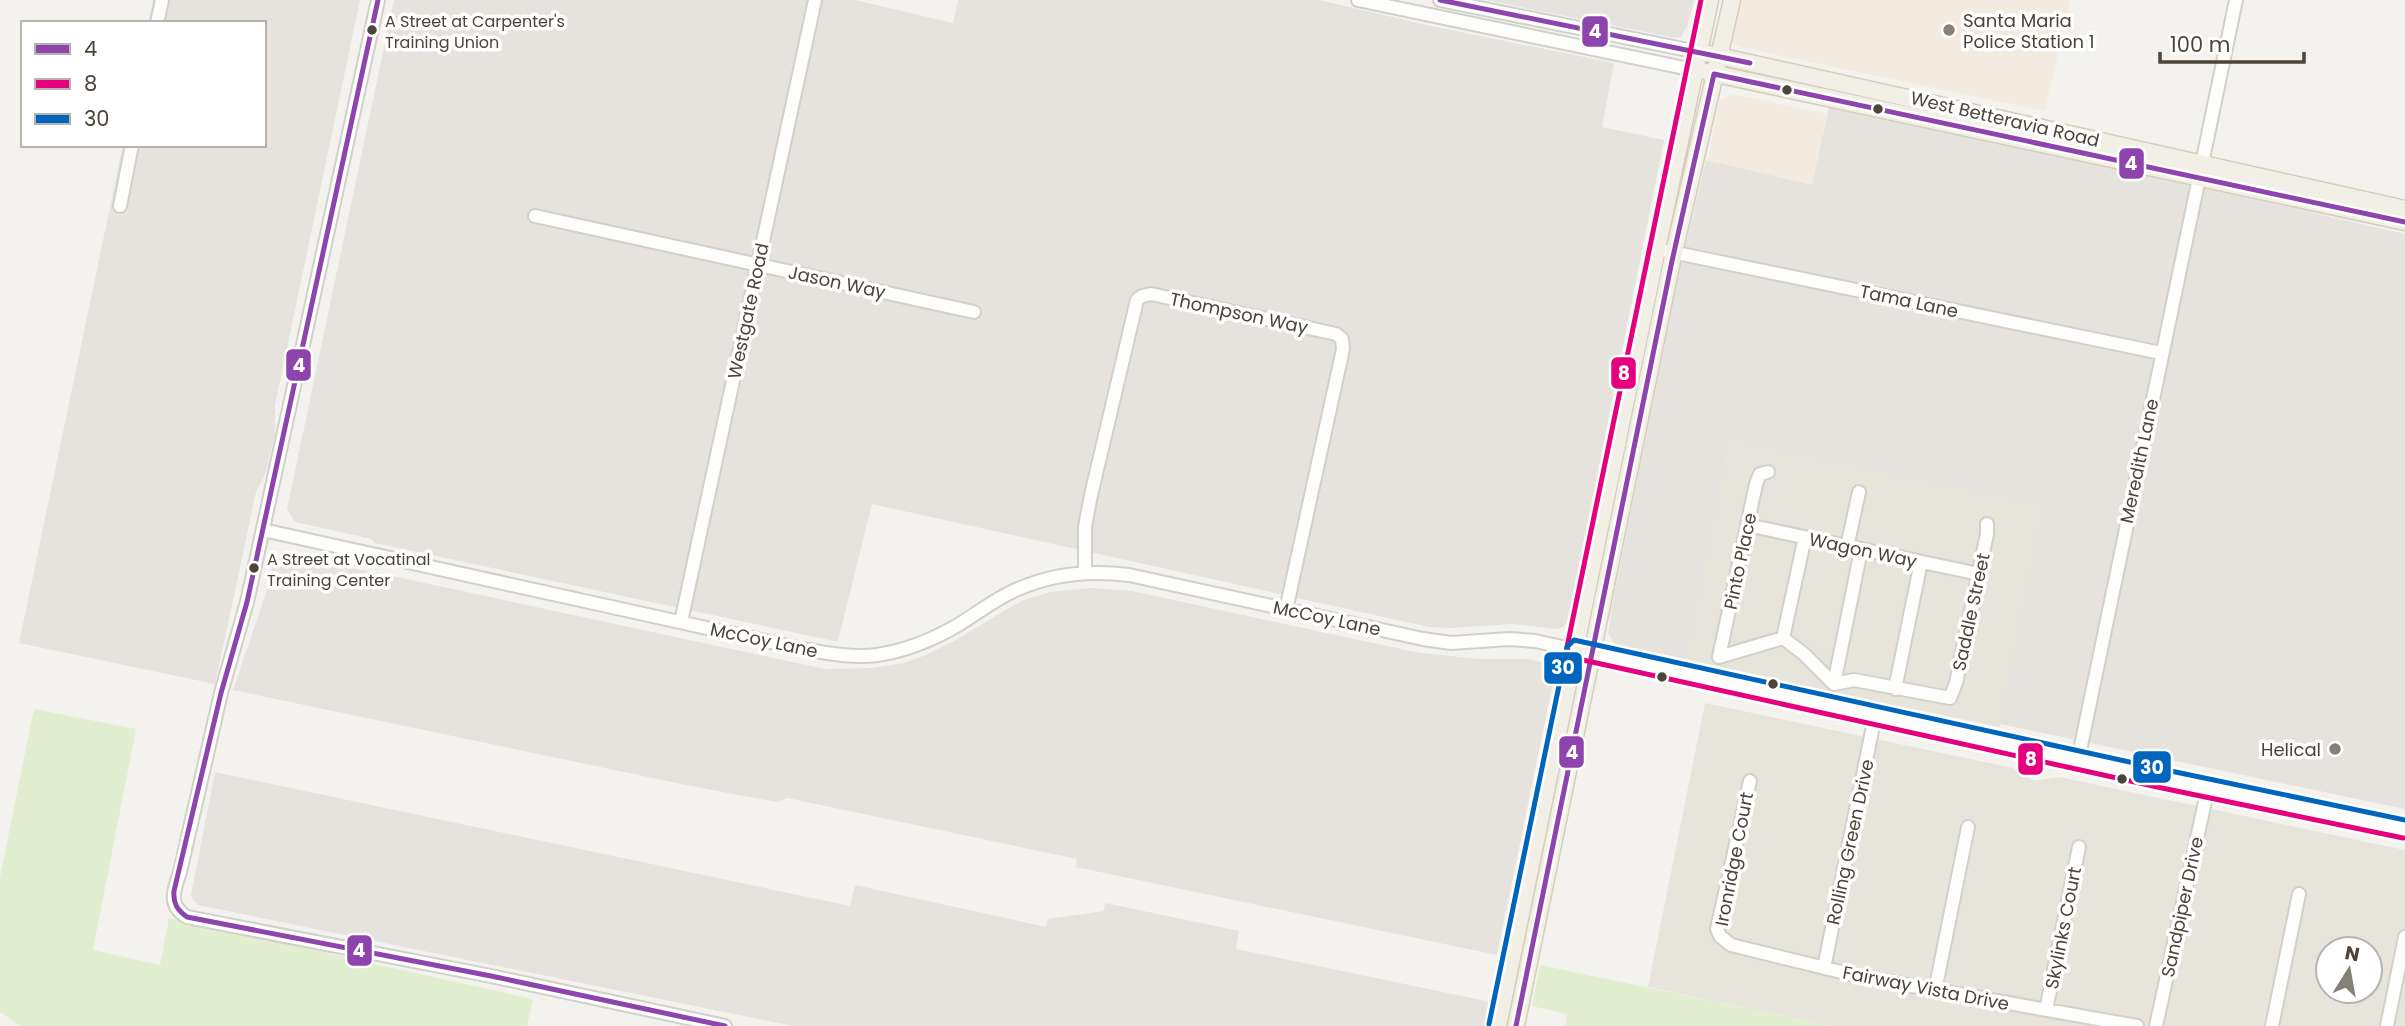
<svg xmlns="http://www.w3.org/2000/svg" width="2405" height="1026" viewBox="0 0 2405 1026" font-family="Poppins,sans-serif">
	<rect width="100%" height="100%" fill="#f4f2ee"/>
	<path fill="#e7e4dc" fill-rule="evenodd" d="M 1730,440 L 2046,505 L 2000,727 L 1684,662 Z
		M 1705,703 L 2013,768 L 2034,781 L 2059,777 L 2405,850 L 2405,1026 L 1831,1026 L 1648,987 ZM 2328,949 L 2370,949 L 2370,991 L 2328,991 Z"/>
	<path fill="#f3ebdf" d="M 1739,0 L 2070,0 L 2045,111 L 1739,47 L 1734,44 L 1730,39 Z
		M 1732,94 L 1827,114 L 1812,185 L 1715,164 L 1708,160 L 1719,101 Z"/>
	<path fill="#e6e2de" d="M 153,0 L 360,0 L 275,405 L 275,434 L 266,472 L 256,492 L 215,684 L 19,643 L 123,145 L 264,145 L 264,23 L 148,23 Z
		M 394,0 L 855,0 L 953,23 L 958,0 L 1319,0 L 1431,26 L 1614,63 L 1602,127 L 1664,140 L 1568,621 L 1563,627 L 1556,629 L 1514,624 L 1449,628 L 1429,627 L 872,504 L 838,641 L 834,641 L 375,543 L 372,539 L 295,522 L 287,509 Z
		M 1486,0 L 1694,0 L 1687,26 L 1681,37 L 1675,38 Z
		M 1829,107 L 2136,172 L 2405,234 L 2405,809 L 2000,724 L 2045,505 L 1730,440 L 1685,659 L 1615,645 L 1608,633 L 1611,611 L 1678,278 L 1706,160 L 1812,185 Z
		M 285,556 L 336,567 L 364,570 L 825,669 L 873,668 L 903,663 L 926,655 L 954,641 L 1021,601 L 1050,592 L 1093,588 L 1132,591 L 1420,653 L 1481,659 L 1528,659 L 1546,663 L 1554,677 L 1497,955 L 1076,867 L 1077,859 L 797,800 L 788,798 L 776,802 L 686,785 L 233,690 L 266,593 L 273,564 Z
		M 215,772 L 850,906 L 855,885 L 1046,927 L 1048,919 L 1104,911 L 1105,903 L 1239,931 L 1236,949 L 1491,1002 L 1486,1026 L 793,1026 L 198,905 L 192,899 L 191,895 Z"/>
	<path fill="#e1eecf" d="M 34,709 L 136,729 L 93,950 L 160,965 L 169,918 L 533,999 L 527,1026 L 20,1026 L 0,1012 L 0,877 Z
		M 1540,965 L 1831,1026 L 1565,1026 L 1567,1014 L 1532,1006 Z"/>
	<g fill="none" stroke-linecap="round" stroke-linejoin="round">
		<defs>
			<path id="minor" d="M 378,0 L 247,602 L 221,693 L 180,872 C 174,890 167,905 187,917 L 491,976 L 725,1026
				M 1358,0 L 1694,70
				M 1440,0 L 1698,52
				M 157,23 L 162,0
				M 120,206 L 132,145
				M 535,216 L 974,312
				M 1667,251 L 2161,353
				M 1747,525 L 1979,574
				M 263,530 L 802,649 C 826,653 852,658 877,655 C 905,651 934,639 958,625 C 978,613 996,598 1018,589 C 1054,573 1090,570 1129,575 L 1423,639 L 1451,643 L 1509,639 L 1535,641 L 2208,788 L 2405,829
				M 1847,547 L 1859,492
				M 1085,572 L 1085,527 L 1091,495 L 1137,300 L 1142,296 L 1151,294 L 1336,334 L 1342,339 L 1343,349 L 1286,610
				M 681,622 L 815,0
				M 1783,638 L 1805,537
				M 1719,657 L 1756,484 L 1760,474 L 1768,472
				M 1719,657 L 1783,638 L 1804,654 L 1834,684
				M 1834,684 L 1854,680 L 1950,698 L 1956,683 L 1987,534 L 1987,524
				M 1834,684 L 1861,550
				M 1895,689 L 1921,562
				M 2078,760 L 2236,0
				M 1750,781 L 1717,929 L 1720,936 L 1731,945 L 1862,977 L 2137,1026
				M 1824,968 L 1875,716
				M 1935,991 L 1968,827
				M 2046,1010 L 2079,847
				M 2156,1026 L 2208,788
				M 2272,1026 L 2299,894
				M 2387,1026 L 2405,937"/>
			<path id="major" d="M 1710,54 L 2405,209
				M 1707,72 L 2405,222
				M 1498,1026 L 1657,249 L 1710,0
				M 1516,1026 L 1672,261 L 1732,0"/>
		</defs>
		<use href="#minor" stroke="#d2d0cb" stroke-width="16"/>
		<use href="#major" stroke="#d6cebb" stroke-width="19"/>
		<use href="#minor" stroke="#fdfdfc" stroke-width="12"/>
		<use href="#major" stroke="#f2efe6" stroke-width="16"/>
		<defs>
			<path id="bus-1" d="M 378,0 L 247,602 L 221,693 L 174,891 C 173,903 177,910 187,917 L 491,976 L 725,1026
				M 1440,0 L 1750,63
				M 1516,1026 L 1672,261 L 1714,74 L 2405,222"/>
			<path id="bus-2" d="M 1701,0 L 1567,647 L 1569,654 L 1574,658 L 2162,788 L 2403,838"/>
			<path id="bus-3" d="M 1489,1024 L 1567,647 L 1574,640 L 2166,770 L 2405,820"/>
		</defs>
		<use href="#bus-1" stroke="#fff" stroke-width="10"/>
		<use href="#bus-2" stroke="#fff" stroke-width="10"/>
		<use href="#bus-3" stroke="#fff" stroke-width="10"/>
		<use href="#bus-1" stroke="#8e44ad" stroke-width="5"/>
		<use href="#bus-2" stroke="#e5007d" stroke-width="5"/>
		<use href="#bus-3" stroke="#0065bd" stroke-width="5"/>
	</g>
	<g fill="#4b4439" stroke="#fff" stroke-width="2.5">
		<circle cx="372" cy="30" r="6"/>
		<circle cx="1787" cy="90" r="6"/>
		<circle cx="1878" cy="109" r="6"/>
		<circle cx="254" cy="568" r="6"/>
		<circle cx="1662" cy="677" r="6"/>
		<circle cx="1773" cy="684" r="6"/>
		<circle cx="2122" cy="779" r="6"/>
	</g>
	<g fill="#868178" stroke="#fff" stroke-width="2.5">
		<circle cx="1949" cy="30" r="7"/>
		<circle cx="2335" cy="749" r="7"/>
	</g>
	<g text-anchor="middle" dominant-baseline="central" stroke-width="7" stroke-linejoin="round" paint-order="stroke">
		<g font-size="16" fill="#4b4439" stroke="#fff" text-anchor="start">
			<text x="385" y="21">A Street at Carpenter's<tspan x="385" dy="21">Training Union</tspan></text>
			<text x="267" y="559">A Street at Vocatinal<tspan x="267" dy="21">Training Center</tspan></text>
		</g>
		<g font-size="18" fill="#4b4439" stroke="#fff" text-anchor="start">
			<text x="1963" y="20">Santa Maria<tspan x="1963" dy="21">Police Station 1</tspan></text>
			<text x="2321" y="749" text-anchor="end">Helical</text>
		</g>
		<g font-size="18" fill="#4b4439" stroke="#fff">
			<text transform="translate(2005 119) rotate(13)">West Betteravia Road</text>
			<text transform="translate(837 282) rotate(12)">Jason Way</text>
			<text transform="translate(1909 301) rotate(12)">Tama Lane</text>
			<text transform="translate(748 311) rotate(-78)">Westgate Road</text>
			<text transform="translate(1239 313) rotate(12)">Thompson Way</text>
			<text transform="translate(2139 461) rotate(-78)">Meredith Lane</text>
			<text transform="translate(1863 550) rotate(12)">Wagon Way</text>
			<text transform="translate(1740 561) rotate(-78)">Pinto Place</text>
			<text transform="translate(1971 612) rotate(-78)">Saddle Street</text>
			<text transform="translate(1327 618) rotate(12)">McCoy Lane</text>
			<text transform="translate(764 640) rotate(12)">McCoy Lane</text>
			<text transform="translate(1850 842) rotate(-78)">Rolling Green Drive</text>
			<text transform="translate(1734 859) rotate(-79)">Ironridge Court</text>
			<text transform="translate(2182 907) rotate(-78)">Sandpiper Drive</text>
			<text transform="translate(2063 928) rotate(-79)">Skylinks Court</text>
			<text transform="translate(1926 988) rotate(11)">Fairway Vista Drive</text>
		</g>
	</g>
	<g stroke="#fff" stroke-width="2.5">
		<rect x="1581" y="15" width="28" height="33" rx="7" fill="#8e44ad"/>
		<rect x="2118" y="147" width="27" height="33" rx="7" fill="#8e44ad"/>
		<rect x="285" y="348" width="27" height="34" rx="7" fill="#8e44ad"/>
		<rect x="1610" y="356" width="27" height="34" rx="7" fill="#e5007d"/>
		<rect x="1543" y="651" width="40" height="34" rx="7" fill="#0065bd"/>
		<rect x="1558" y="735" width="27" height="34" rx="7" fill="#8e44ad"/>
		<rect x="2017" y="742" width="27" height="34" rx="7" fill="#e5007d"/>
		<rect x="2132" y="750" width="40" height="34" rx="7" fill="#0065bd"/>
		<rect x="346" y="934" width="27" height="33" rx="7" fill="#8e44ad"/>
	</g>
	<g font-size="19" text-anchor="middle" font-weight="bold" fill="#fff">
		<text x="1595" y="38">4</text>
		<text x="2131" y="170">4</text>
		<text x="299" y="372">4</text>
		<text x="1624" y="380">8</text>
		<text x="1563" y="674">30</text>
		<text x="1572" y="759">4</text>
		<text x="2031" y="766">8</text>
		<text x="2152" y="774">30</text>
		<text x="359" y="957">4</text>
	</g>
	<rect x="21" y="21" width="245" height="126" fill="#ffffff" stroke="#b7b4b0" stroke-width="2"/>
	<rect x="35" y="44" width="35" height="10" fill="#8e44ad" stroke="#b7b4b0" stroke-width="2"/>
	<text x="84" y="56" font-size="21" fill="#4b4439">4</text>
	<rect x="35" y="79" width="35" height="10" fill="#e5007d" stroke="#b7b4b0" stroke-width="2"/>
	<text x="84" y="91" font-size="21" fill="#4b4439">8</text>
	<rect x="35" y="114" width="35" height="10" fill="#0065bd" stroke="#b7b4b0" stroke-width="2"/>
	<text x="84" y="126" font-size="21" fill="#4b4439">30</text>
	<g transform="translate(2349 970) rotate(11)"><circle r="33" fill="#ffffff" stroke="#b7b4b0" stroke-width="2"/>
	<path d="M0-5L12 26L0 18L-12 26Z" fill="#868178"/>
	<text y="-10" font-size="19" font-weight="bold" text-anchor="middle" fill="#4b4439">N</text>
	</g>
	<path d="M2160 52v10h144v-10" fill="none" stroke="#4b4439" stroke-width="3.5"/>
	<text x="2170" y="52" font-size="21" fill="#4b4439" stroke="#ffffff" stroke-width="5" paint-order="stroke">100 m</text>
</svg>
